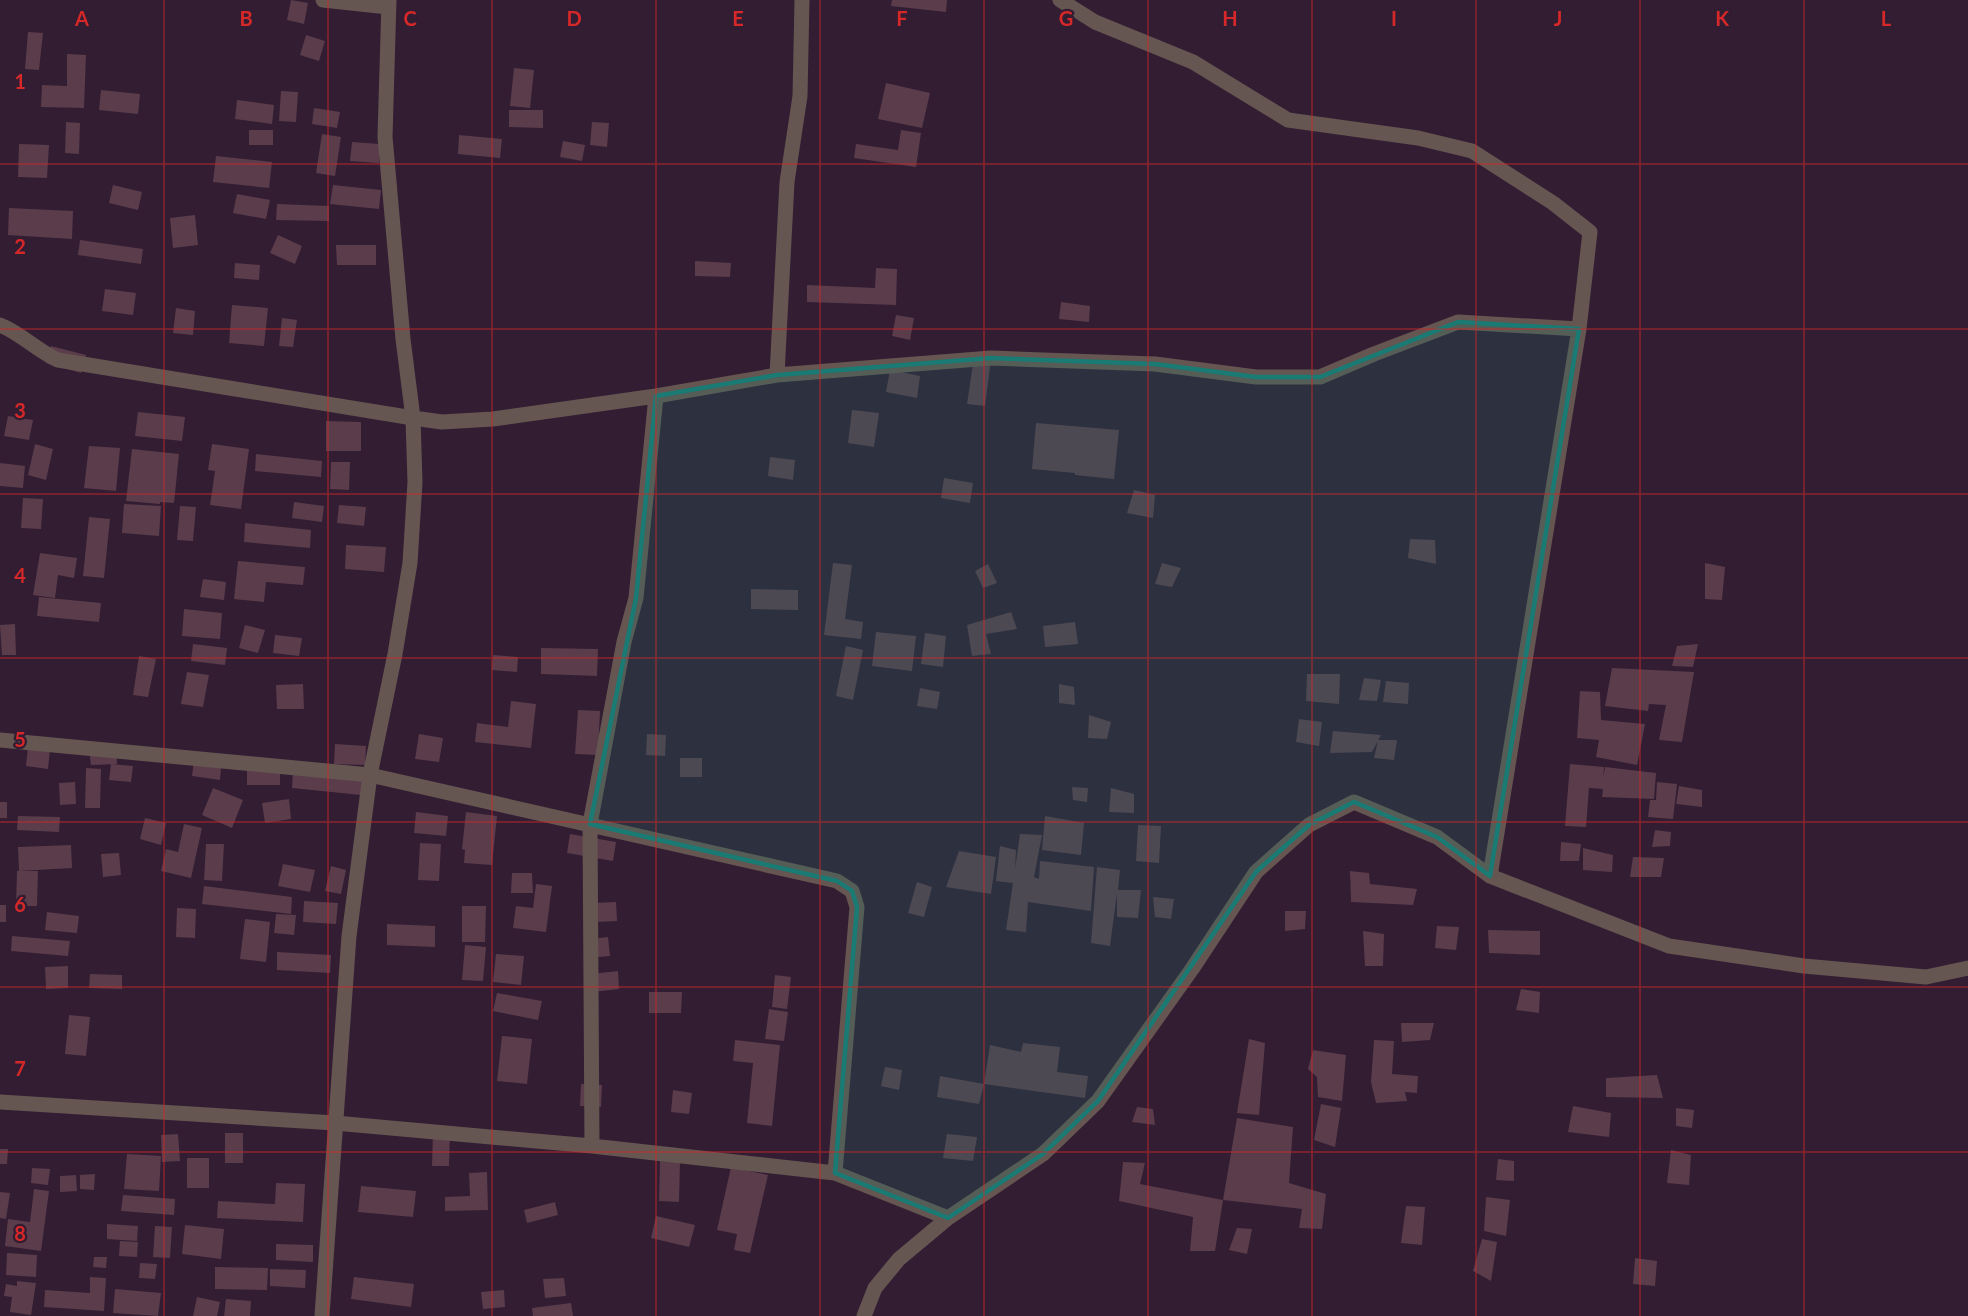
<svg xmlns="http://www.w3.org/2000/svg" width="1968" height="1316" viewBox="0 0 1968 1316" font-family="Lato,sans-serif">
	<rect width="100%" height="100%" fill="#321d33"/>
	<path fill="#5b3c4b" d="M 291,0 L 308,3 L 304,24 L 287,20 Z
		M 892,0 L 947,0 L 946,12 L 891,6 Z
		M 28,32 L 43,33 L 39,70 L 25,69 Z
		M 306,35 L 325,41 L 319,61 L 300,55 Z
		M 67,54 L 86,55 L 84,108 L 41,107 L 42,85 L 67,86 Z
		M 514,68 L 534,70 L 530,108 L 510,106 Z
		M 886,83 L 930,93 L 922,128 L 878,119 Z
		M 101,90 L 140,94 L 138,114 L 99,110 Z
		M 281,91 L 298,92 L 296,122 L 279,121 Z
		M 237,100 L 274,105 L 272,124 L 235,119 Z
		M 314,108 L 340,112 L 337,128 L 312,124 Z
		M 509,110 L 543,110 L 543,128 L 509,127 Z
		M 66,122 L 80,123 L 79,154 L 65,153 Z
		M 592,122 L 609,123 L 607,147 L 590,145 Z
		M 249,130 L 273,130 L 273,145 L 249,145 Z
		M 901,130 L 921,133 L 916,167 L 854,158 L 856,144 L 898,150 Z
		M 322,134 L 341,137 L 335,176 L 316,173 Z
		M 459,135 L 502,139 L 500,158 L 458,154 Z
		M 563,141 L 585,145 L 582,161 L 560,157 Z
		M 352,142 L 380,144 L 379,163 L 350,161 Z
		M 19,144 L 49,145 L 47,178 L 18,177 Z
		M 216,156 L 272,162 L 269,188 L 213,182 Z
		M 113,185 L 142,192 L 138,210 L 109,203 Z
		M 333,185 L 381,190 L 379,209 L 330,204 Z
		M 237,194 L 270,200 L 266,219 L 233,213 Z
		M 277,204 L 329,206 L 329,221 L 276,220 Z
		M 9,208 L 73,211 L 72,239 L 8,235 Z
		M 195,215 L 198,245 L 173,248 L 170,218 Z
		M 278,235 L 302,246 L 295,264 L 270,253 Z
		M 80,240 L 143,249 L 141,264 L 78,255 Z
		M 336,245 L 376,245 L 376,265 L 337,265 Z
		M 695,261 L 731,263 L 730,277 L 695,276 Z
		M 235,263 L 260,265 L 259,280 L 234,278 Z
		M 876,268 L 897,269 L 896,305 L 807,302 L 807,285 L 875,288 Z
		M 105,289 L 136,293 L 133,315 L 102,311 Z
		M 1061,302 L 1090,306 L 1089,322 L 1059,319 Z
		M 232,305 L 268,308 L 264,346 L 229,343 Z
		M 176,308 L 195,311 L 193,335 L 173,333 Z
		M 896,315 L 914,318 L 910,340 L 892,336 Z
		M 282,318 L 297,320 L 293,347 L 279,346 Z
		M 51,346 L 86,355 L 81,373 L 46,363 Z
		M 974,357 L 991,360 L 985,406 L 967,404 Z
		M 890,370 L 920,376 L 917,398 L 886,392 Z
		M 852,410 L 879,413 L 874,447 L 848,443 Z
		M 138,412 L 185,417 L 182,441 L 135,436 Z
		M 8,416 L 33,420 L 29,440 L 4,436 Z
		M 326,421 L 361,422 L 361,451 L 326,451 Z
		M 1036,423 L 1119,430 L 1114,479 L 1075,475 L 1075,473 L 1032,469 Z
		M 35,444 L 53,449 L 46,480 L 28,475 Z
		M 212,444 L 249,449 L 241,509 L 210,505 L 215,471 L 208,470 Z
		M 89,446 L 120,448 L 116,491 L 84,488 Z
		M 132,449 L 179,454 L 174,503 L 160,502 L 160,504 L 126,501 Z
		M 256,454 L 322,461 L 321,477 L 255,471 Z
		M 770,457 L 795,460 L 793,480 L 768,476 Z
		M 331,462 L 350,462 L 349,490 L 330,489 Z
		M 0,463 L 25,466 L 23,488 L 0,486 Z
		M 944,478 L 973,483 L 970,503 L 941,498 Z
		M 1134,490 L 1155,495 L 1153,518 L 1127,513 Z
		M 23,498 L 43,499 L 41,529 L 21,528 Z
		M 294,502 L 324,506 L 322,522 L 292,518 Z
		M 124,504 L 161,506 L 159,536 L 122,533 Z
		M 339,505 L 366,507 L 364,526 L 337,523 Z
		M 180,506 L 196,507 L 193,541 L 177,540 Z
		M 89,517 L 110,519 L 104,578 L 83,576 Z
		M 245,523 L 311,530 L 310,548 L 244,542 Z
		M 1410,539 L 1435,540 L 1436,564 L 1408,558 Z
		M 346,545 L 386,547 L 384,572 L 345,569 Z
		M 40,553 L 77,558 L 74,578 L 58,575 L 55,598 L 33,595 Z
		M 238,561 L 305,567 L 303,585 L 266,582 L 264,602 L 234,599 Z
		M 833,563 L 852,565 L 845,619 L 863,622 L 861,639 L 824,635 Z
		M 1162,563 L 1181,568 L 1172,587 L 1155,584 Z
		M 1705,563 L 1725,567 L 1722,600 L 1705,599 Z
		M 988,564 L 997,583 L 983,588 L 975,571 Z
		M 203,579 L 226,582 L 224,600 L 200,597 Z
		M 751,589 L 798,590 L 798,610 L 751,609 Z
		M 39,597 L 101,603 L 99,622 L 37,616 Z
		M 184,609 L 222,613 L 220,639 L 182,636 Z
		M 1011,612 L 1017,629 L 986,634 L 991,654 L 972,656 L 967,625 Z
		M 1075,622 L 1078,644 L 1045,647 L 1043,626 Z
		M 15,624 L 16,655 L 2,655 L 0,625 Z
		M 245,625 L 265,630 L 258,653 L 239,648 Z
		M 876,632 L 916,636 L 912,671 L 872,666 Z
		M 925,633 L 946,636 L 943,667 L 921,664 Z
		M 275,635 L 302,638 L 299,656 L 273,653 Z
		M 193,644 L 227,648 L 225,665 L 191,661 Z
		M 1698,644 L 1693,667 L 1672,666 L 1677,646 Z
		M 846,646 L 863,650 L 853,700 L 836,696 Z
		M 541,648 L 598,649 L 597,676 L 541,674 Z
		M 493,655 L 518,657 L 517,672 L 492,670 Z
		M 139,656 L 156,659 L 148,697 L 133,695 Z
		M 1612,668 L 1694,672 L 1682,742 L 1659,740 L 1666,705 L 1649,704 L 1648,711 L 1605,706 Z
		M 187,672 L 209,675 L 203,707 L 181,704 Z
		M 1307,674 L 1340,674 L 1339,704 L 1306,701 Z
		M 1364,678 L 1381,680 L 1377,701 L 1359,700 Z
		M 1386,681 L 1409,683 L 1408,704 L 1383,702 Z
		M 303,684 L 304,709 L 277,709 L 276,685 Z
		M 1059,684 L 1074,687 L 1075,705 L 1059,703 Z
		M 920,688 L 940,692 L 937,709 L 917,706 Z
		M 1580,691 L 1600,692 L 1601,720 L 1645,724 L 1637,765 L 1596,757 L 1599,740 L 1577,738 Z
		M 511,701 L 536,704 L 531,748 L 475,742 L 477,723 L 508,727 Z
		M 578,710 L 600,711 L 598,755 L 575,754 Z
		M 1089,715 L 1111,722 L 1107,739 L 1088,738 Z
		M 1299,719 L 1322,722 L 1319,746 L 1296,742 Z
		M 1333,731 L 1381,735 L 1372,752 L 1330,753 Z
		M 419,734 L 443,738 L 439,762 L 415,759 Z
		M 647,734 L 666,735 L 665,756 L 646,755 Z
		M 1378,740 L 1397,740 L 1394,760 L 1374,758 Z
		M 335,744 L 366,746 L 365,765 L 334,764 Z
		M 28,747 L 50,750 L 48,769 L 26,766 Z
		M 116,748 L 117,764 L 91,765 L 89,750 Z
		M 195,752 L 222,756 L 220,780 L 192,776 Z
		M 680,758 L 702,758 L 702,777 L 680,777 Z
		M 111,764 L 133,766 L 131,782 L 109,780 Z
		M 1570,764 L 1604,767 L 1603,778 L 1605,767 L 1656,773 L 1654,799 L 1602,797 L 1603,789 L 1589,788 L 1586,827 L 1565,826 Z
		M 247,767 L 280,767 L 280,785 L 247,785 Z
		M 86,768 L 101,769 L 100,808 L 85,808 Z
		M 293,771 L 363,778 L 361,795 L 292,788 Z
		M 75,782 L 76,804 L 60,805 L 59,783 Z
		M 1657,782 L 1677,784 L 1673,819 L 1648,817 L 1650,800 L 1656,800 Z
		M 1679,786 L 1702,790 L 1702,807 L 1676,804 Z
		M 1072,787 L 1088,788 L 1087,802 L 1073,800 Z
		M 213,788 L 243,800 L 232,828 L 202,815 Z
		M 1111,788 L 1134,794 L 1134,813 L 1109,812 Z
		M 289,799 L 291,819 L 265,823 L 262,803 Z
		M 0,802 L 7,802 L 7,818 L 0,818 Z
		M 416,812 L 448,816 L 446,836 L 414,833 Z
		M 466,812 L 497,816 L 492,865 L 464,863 L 465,850 L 462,849 Z
		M 18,816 L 60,817 L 59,832 L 17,830 Z
		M 1045,816 L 1084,823 L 1081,855 L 1042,850 Z
		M 145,818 L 166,823 L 161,845 L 140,839 Z
		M 184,824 L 202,828 L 191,878 L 161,871 L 166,849 L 178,852 Z
		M 1138,825 L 1161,826 L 1159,863 L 1136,861 Z
		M 1655,830 L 1671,832 L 1670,846 L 1652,847 Z
		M 570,834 L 616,842 L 613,861 L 567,853 Z
		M 1020,834 L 1042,835 L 1034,877 L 1039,879 L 1040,861 L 1094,867 L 1091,911 L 1028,902 L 1026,932 L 1006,930 L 1013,883 L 996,881 L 1000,846 L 1016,850 L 1015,869 Z
		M 1561,842 L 1581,844 L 1579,861 L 1560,861 Z
		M 420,843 L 441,844 L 439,881 L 418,880 Z
		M 206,844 L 224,844 L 222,881 L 204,880 Z
		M 71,845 L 72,868 L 19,871 L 18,847 Z
		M 1583,848 L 1613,855 L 1612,872 L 1583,870 Z
		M 959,851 L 996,857 L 991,894 L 946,887 Z
		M 119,853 L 121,875 L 103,877 L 101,854 Z
		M 1633,857 L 1664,858 L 1661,877 L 1630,877 Z
		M 283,864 L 315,870 L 310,892 L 278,886 Z
		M 331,866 L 346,870 L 341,894 L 325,891 Z
		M 1097,867 L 1120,870 L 1118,890 L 1141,890 L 1138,918 L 1117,917 L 1117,893 L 1110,946 L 1091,943 Z
		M 17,871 L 38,871 L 37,906 L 16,906 Z
		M 1350,871 L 1369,873 L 1370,884 L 1417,889 L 1413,905 L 1351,902 Z
		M 512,873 L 532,873 L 533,893 L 511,893 Z
		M 917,882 L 932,887 L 924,917 L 908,913 Z
		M 536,884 L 552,886 L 546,932 L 513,928 L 516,906 L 533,908 Z
		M 204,886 L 292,897 L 291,914 L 202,904 Z
		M 1153,897 L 1174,899 L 1171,919 L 1155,917 Z
		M 304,901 L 338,903 L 336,924 L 303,922 Z
		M 616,902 L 617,921 L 595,922 L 594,903 Z
		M 0,905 L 6,905 L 6,922 L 0,922 Z
		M 462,906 L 486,906 L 485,942 L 462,942 Z
		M 177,908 L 196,909 L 195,938 L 176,937 Z
		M 1285,911 L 1306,911 L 1305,929 L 1285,931 Z
		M 47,912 L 79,916 L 77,933 L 45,930 Z
		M 276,914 L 296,915 L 294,935 L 274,933 Z
		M 245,919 L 270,922 L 266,962 L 240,959 Z
		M 387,924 L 435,926 L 435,947 L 387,945 Z
		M 1437,926 L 1459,927 L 1456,950 L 1435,948 Z
		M 1488,930 L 1540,931 L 1540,955 L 1489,953 Z
		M 1363,931 L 1384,934 L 1383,966 L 1365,966 Z
		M 12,936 L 70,941 L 68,956 L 11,951 Z
		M 608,937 L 610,956 L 587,958 L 585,940 Z
		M 465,945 L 486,947 L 483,981 L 462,980 Z
		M 277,952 L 331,955 L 330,973 L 277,970 Z
		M 496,954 L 524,956 L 521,985 L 493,982 Z
		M 68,966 L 68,988 L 46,989 L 45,967 Z
		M 618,971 L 619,989 L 592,992 L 591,974 Z
		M 90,974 L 122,975 L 122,989 L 89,988 Z
		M 775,975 L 791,977 L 787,1009 L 772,1007 Z
		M 1521,989 L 1540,992 L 1539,1013 L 1516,1010 Z
		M 649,992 L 682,992 L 681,1013 L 649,1013 Z
		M 497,993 L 542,1001 L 538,1020 L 493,1011 Z
		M 769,1009 L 788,1012 L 784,1041 L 765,1039 Z
		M 69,1015 L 90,1017 L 86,1056 L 65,1054 Z
		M 1401,1023 L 1434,1023 L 1430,1040 L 1402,1042 Z
		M 502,1036 L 532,1039 L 527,1084 L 497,1081 Z
		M 1249,1039 L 1265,1043 L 1259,1115 L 1237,1113 Z
		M 735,1040 L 780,1045 L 772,1126 L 747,1123 L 753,1063 L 733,1061 Z
		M 1374,1040 L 1394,1041 L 1392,1074 L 1418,1076 L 1417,1093 L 1405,1092 L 1407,1101 L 1376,1103 L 1371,1082 Z
		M 1023,1043 L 1060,1047 L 1057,1072 L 1088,1076 L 1085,1098 L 984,1084 L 990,1045 L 1021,1052 Z
		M 1313,1050 L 1346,1055 L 1342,1101 L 1318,1097 L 1317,1077 L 1308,1069 Z
		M 885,1067 L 902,1070 L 899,1090 L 881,1086 Z
		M 1657,1075 L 1663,1098 L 1606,1097 L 1606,1078 Z
		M 940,1076 L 984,1084 L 979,1104 L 937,1097 Z
		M 581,1084 L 602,1085 L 601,1107 L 580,1106 Z
		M 673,1090 L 692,1093 L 689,1114 L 671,1112 Z
		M 1321,1104 L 1341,1108 L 1335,1147 L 1314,1140 Z
		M 1573,1106 L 1611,1113 L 1609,1137 L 1568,1132 Z
		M 1137,1107 L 1153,1109 L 1155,1125 L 1132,1122 Z
		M 1676,1108 L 1694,1110 L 1692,1128 L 1676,1126 Z
		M 1237,1118 L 1293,1127 L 1289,1183 L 1326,1194 L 1322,1229 L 1299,1228 L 1302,1209 L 1223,1200 Z
		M 433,1131 L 450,1132 L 449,1166 L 432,1166 Z
		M 225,1133 L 243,1133 L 243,1163 L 225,1163 Z
		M 178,1134 L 180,1161 L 162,1162 L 161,1135 Z
		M 947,1134 L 977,1137 L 973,1161 L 943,1158 Z
		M 0,1149 L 8,1149 L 7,1164 L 0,1164 Z
		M 1671,1150 L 1691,1155 L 1689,1185 L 1667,1183 Z
		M 127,1154 L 161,1156 L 159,1191 L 124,1189 Z
		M 187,1158 L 209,1158 L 209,1188 L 187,1188 Z
		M 1498,1159 L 1514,1161 L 1514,1181 L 1496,1180 Z
		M 660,1161 L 680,1162 L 679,1202 L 659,1201 Z
		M 1123,1162 L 1145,1163 L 1140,1184 L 1223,1200 L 1215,1251 L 1190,1251 L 1193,1217 L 1119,1201 Z
		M 731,1167 L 768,1175 L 750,1253 L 734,1250 L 737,1234 L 717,1230 Z
		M 32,1168 L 50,1169 L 48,1185 L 31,1183 Z
		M 487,1172 L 488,1210 L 445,1211 L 445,1197 L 470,1196 L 469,1173 Z
		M 95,1174 L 94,1190 L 80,1189 L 80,1175 Z
		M 76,1175 L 77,1191 L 60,1192 L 60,1176 Z
		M 276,1183 L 305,1184 L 303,1222 L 217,1218 L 218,1201 L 275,1204 Z
		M 361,1186 L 416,1191 L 413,1217 L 358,1212 Z
		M 34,1189 L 49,1191 L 41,1251 L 5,1246 L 8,1219 L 30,1222 Z
		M 0,1192 L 10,1193 L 6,1219 L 0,1218 Z
		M 123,1195 L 175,1199 L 174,1215 L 121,1211 Z
		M 1486,1197 L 1510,1200 L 1506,1236 L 1484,1231 Z
		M 555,1202 L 558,1215 L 527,1223 L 524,1210 Z
		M 1406,1206 L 1425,1207 L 1422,1245 L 1401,1243 Z
		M 656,1216 L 695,1225 L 689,1247 L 651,1238 Z
		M 107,1224 L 138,1226 L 137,1241 L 107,1239 Z
		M 185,1225 L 224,1229 L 221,1259 L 182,1254 Z
		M 155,1226 L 172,1227 L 170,1258 L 153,1257 Z
		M 1237,1228 L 1252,1229 L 1247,1254 L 1229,1250 Z
		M 1482,1239 L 1497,1242 L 1491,1281 L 1473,1271 Z
		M 120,1241 L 138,1242 L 137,1257 L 119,1256 Z
		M 276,1244 L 313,1245 L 313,1262 L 276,1260 Z
		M 7,1253 L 37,1255 L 36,1277 L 6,1275 Z
		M 94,1257 L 107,1257 L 106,1268 L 93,1267 Z
		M 1635,1258 L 1657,1261 L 1655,1286 L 1633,1284 Z
		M 140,1263 L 157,1264 L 155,1279 L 139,1278 Z
		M 215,1267 L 268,1268 L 267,1290 L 215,1289 Z
		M 270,1269 L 306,1270 L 305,1288 L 270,1286 Z
		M 90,1277 L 106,1278 L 104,1311 L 44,1307 L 45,1290 L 90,1293 Z
		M 354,1277 L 414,1284 L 411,1307 L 351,1299 Z
		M 564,1278 L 566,1296 L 545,1298 L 543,1279 Z
		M 17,1281 L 36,1283 L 31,1315 L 10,1312 L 12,1297 L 4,1296 L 6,1284 L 17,1286 Z
		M 115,1289 L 161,1293 L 158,1316 L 113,1313 Z
		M 504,1290 L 505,1307 L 483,1309 L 481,1292 Z
		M 197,1297 L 220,1302 L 217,1316 L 193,1316 Z
		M 226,1299 L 251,1301 L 250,1316 L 224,1316 Z
		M 571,1303 L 573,1316 L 533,1316 L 532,1308 Z"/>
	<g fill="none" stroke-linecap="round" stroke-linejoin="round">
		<path stroke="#655651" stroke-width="15" d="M 323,0 L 388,7
			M 1060,0 L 1095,22 L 1193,62 L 1288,120 L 1418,138 L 1472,151 L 1553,203 L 1590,232 L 1579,329 L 1490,876
			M 0,325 C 21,333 37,351 58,360 L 413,418 L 442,422 L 493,419 L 656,396 L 777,375 L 991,358 L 1155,364 L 1256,377 L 1320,377 L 1374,354 L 1458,322 L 1579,329
			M 777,375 L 787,182 L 800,96 L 802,0
			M 0,740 L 370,775 L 837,881 L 852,891 L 857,907 L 835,1173
			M 0,1102 L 335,1123 L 592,1146 L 835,1173 L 948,1218
			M 592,1146 L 590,824 L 624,642 L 636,598 L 656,396
			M 322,1316 L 349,936 L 370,775 L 395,654 L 410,563 L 415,482 L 413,418 L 403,339 L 385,137 L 389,0
			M 864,1316 L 875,1288 L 899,1259 L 948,1218 L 1043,1154 L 1098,1101 L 1192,969 L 1256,872 L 1309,825 L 1354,802 L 1437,837 L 1490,876 L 1669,946 L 1804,966 L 1926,977 L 1968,968"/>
	</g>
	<path fill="#1a7b74" fill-opacity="0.2" stroke="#1a7b74" stroke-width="4.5" stroke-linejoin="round" d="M 1458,322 L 1579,329 L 1490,876 L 1437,837 L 1354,802 L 1309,825 L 1256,872 L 1098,1101 L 1043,1154 L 948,1218 L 835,1173 L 857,907 L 852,891 L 837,881 L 590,824 L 636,598 L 656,396 L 777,375 L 991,358 L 1155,364 L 1256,377 L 1320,377 Z"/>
	<path fill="none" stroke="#d62828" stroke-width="1.5" stroke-opacity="0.55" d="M 164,0 L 164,1316M 328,0 L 328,1316M 492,0 L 492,1316M 656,0 L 656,1316M 820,0 L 820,1316M 984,0 L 984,1316M 1148,0 L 1148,1316M 1312,0 L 1312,1316M 1476,0 L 1476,1316M 1640,0 L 1640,1316M 1804,0 L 1804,1316M 0,164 L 1968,164M 0,329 L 1968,329M 0,494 L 1968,494M 0,658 L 1968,658M 0,822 L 1968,822M 0,987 L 1968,987M 0,1152 L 1968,1152"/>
	<g font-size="20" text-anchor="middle" font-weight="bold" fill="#d62828" stroke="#321d33" stroke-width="4.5" stroke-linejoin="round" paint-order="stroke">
		<text x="82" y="26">A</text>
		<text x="246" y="26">B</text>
		<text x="410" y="26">C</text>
		<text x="574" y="26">D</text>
		<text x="738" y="26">E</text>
		<text x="902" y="26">F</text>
		<text x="1066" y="26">G</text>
		<text x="1230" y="26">H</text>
		<text x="1394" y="26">I</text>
		<text x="1558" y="26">J</text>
		<text x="1722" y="26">K</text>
		<text x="1886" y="26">L</text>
		<text x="20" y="89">1</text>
		<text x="20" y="254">2</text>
		<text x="20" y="418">3</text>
		<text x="20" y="583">4</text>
		<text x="20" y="747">5</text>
		<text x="20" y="912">6</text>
		<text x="20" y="1076">7</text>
		<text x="20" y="1241">8</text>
	</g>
</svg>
